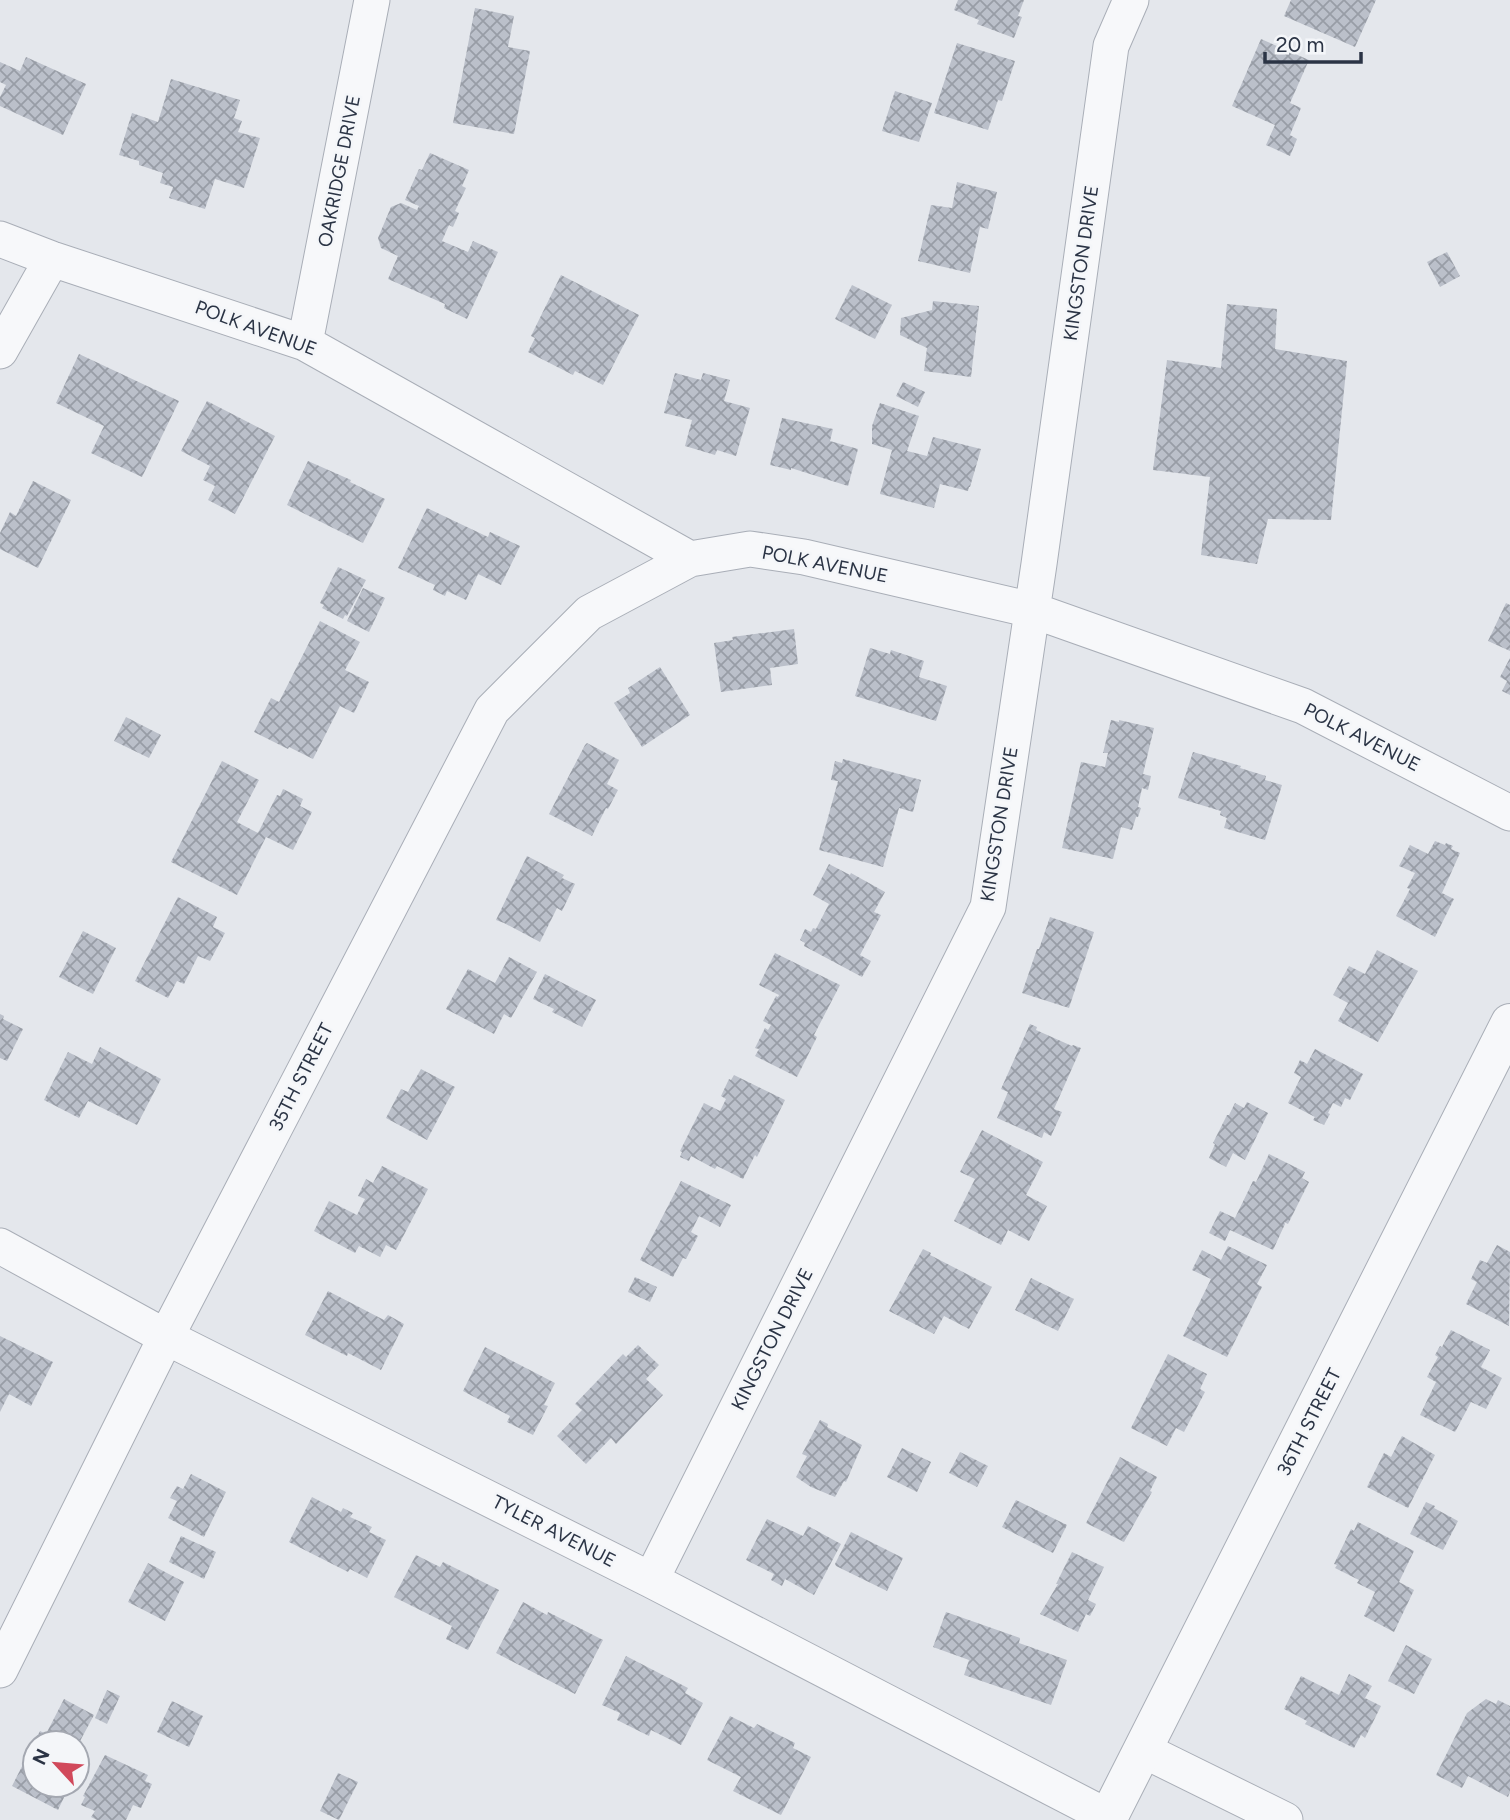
<svg xmlns="http://www.w3.org/2000/svg" width="1510" height="1820" viewBox="0 0 1510 1820" font-family="Figtree,sans-serif">
	<defs>
		<pattern id="building-cross-hatch" width="8" height="8" patternUnits="userSpaceOnUse" patternTransform="scale(1.75)"><rect width="8" height="8" fill="#bbc0ca"/><path d="M0 0l8 8M0 8l8-8" fill="none" stroke="#989da6"/></pattern>
	</defs>
	<rect width="100%" height="100%" fill="#e4e7ec"/>
	<path fill="url(#building-cross-hatch)" d="M 958,0 L 1024,0 L 1018,16 L 1022,17 L 1014,38 L 977,24 L 979,20 L 954,10 Z
		M 1291,0 L 1376,0 L 1355,47 L 1284,16 Z
		M 475,8 L 514,16 L 508,47 L 530,51 L 514,134 L 453,123 Z
		M 1261,39 L 1309,60 L 1290,103 L 1301,108 L 1290,135 L 1297,139 L 1290,156 L 1266,145 L 1275,125 L 1232,106 Z
		M 957,43 L 1015,61 L 1002,101 L 998,100 L 988,130 L 934,113 Z
		M 26,57 L 86,84 L 63,135 L 0,106 L 0,97 L 6,85 L 0,82 L 0,62 L 20,71 Z
		M 171,79 L 240,100 L 234,118 L 242,121 L 238,132 L 260,138 L 244,188 L 215,179 L 205,209 L 169,198 L 173,187 L 160,183 L 163,173 L 139,165 L 139,161 L 119,155 L 132,113 L 158,122 Z
		M 895,91 L 932,103 L 919,142 L 882,131 Z
		M 430,153 L 469,170 L 462,186 L 466,188 L 455,211 L 459,213 L 453,227 L 449,225 L 442,241 L 468,252 L 473,241 L 498,252 L 467,319 L 444,308 L 445,304 L 388,279 L 398,256 L 381,248 L 378,238 L 391,207 L 401,203 L 417,210 L 419,206 L 405,200 L 419,169 L 422,170 Z
		M 957,182 L 997,192 L 988,229 L 980,227 L 970,273 L 918,261 L 931,205 L 952,208 Z
		M 1447,252 L 1460,276 L 1440,287 L 1427,262 Z
		M 561,275 L 639,315 L 603,385 L 575,371 L 573,375 L 528,352 L 535,338 L 531,336 Z
		M 852,285 L 892,305 L 875,339 L 835,319 Z
		M 933,301 L 979,306 L 971,377 L 924,371 L 927,348 L 900,335 L 901,318 L 932,310 Z
		M 1227,304 L 1277,309 L 1275,349 L 1347,361 L 1331,520 L 1268,519 L 1257,564 L 1201,555 L 1210,477 L 1153,470 L 1167,360 L 1221,368 Z
		M 79,354 L 179,401 L 142,477 L 91,453 L 104,426 L 56,403 Z
		M 675,373 L 701,380 L 703,373 L 730,380 L 724,401 L 750,408 L 736,456 L 717,450 L 715,455 L 685,446 L 692,420 L 664,413 Z
		M 903,382 L 925,392 L 918,407 L 896,396 Z
		M 207,401 L 275,436 L 235,514 L 208,500 L 215,486 L 203,480 L 210,466 L 181,451 Z
		M 880,403 L 919,416 L 907,451 L 927,456 L 933,437 L 981,449 L 970,487 L 969,487 L 968,491 L 940,484 L 934,508 L 880,494 L 892,450 L 872,444 L 872,426 Z
		M 782,418 L 833,429 L 830,441 L 858,449 L 848,486 L 791,468 L 791,470 L 770,465 Z
		M 308,461 L 351,480 L 350,482 L 385,499 L 363,543 L 287,505 Z
		M 33,481 L 71,500 L 38,568 L 0,549 L 0,533 L 10,512 L 16,516 Z
		M 427,508 L 488,537 L 490,532 L 520,546 L 501,585 L 478,574 L 466,600 L 447,591 L 445,596 L 433,590 L 435,585 L 398,568 Z
		M 338,567 L 366,580 L 347,616 L 345,615 L 343,619 L 322,608 L 324,605 L 320,603 Z
		M 363,588 L 385,598 L 369,632 L 347,621 Z
		M 1506,603 L 1510,605 L 1510,651 L 1488,641 Z
		M 320,621 L 360,642 L 345,670 L 369,682 L 354,713 L 340,706 L 313,759 L 289,747 L 288,749 L 254,732 L 271,698 L 279,702 Z
		M 794,629 L 798,664 L 770,668 L 772,685 L 721,692 L 714,643 L 733,640 L 732,637 Z
		M 870,648 L 890,654 L 891,650 L 924,661 L 919,677 L 947,686 L 936,721 L 855,696 Z
		M 1510,658 L 1510,695 L 1502,691 L 1507,681 L 1500,677 Z
		M 660,667 L 690,715 L 642,747 L 614,703 L 630,693 L 628,688 Z
		M 126,717 L 161,735 L 149,758 L 114,741 Z
		M 1111,720 L 1119,722 L 1119,720 L 1154,728 L 1143,774 L 1151,776 L 1148,790 L 1142,788 L 1138,807 L 1141,808 L 1138,817 L 1136,817 L 1132,830 L 1121,827 L 1113,859 L 1062,848 L 1081,762 L 1105,767 L 1108,753 L 1103,753 Z
		M 587,743 L 619,760 L 607,784 L 618,790 L 608,809 L 606,808 L 592,836 L 549,814 L 585,745 Z
		M 1193,752 L 1241,766 L 1240,768 L 1266,776 L 1265,780 L 1282,785 L 1265,840 L 1224,828 L 1227,818 L 1220,815 L 1221,811 L 1178,798 Z
		M 843,759 L 921,780 L 913,812 L 899,808 L 883,867 L 819,850 L 838,781 L 831,780 L 835,761 L 842,763 Z
		M 222,761 L 259,780 L 237,822 L 258,833 L 277,795 L 280,796 L 283,789 L 303,799 L 300,806 L 312,812 L 293,850 L 266,837 L 237,895 L 171,862 Z
		M 1435,841 L 1445,845 L 1446,843 L 1453,846 L 1451,849 L 1460,853 L 1442,893 L 1454,899 L 1435,937 L 1396,916 L 1410,889 L 1407,888 L 1415,873 L 1399,866 L 1410,845 L 1428,854 Z
		M 527,856 L 564,875 L 562,878 L 575,884 L 562,911 L 557,908 L 540,942 L 504,923 L 496,920 Z
		M 829,864 L 850,875 L 851,873 L 885,892 L 874,912 L 881,915 L 860,955 L 871,961 L 862,977 L 804,946 L 805,943 L 800,940 L 805,929 L 811,932 L 813,928 L 816,929 L 829,904 L 813,895 Z
		M 178,897 L 217,917 L 213,927 L 225,933 L 210,961 L 198,956 L 184,984 L 177,981 L 168,998 L 135,981 Z
		M 1050,917 L 1094,932 L 1069,1008 L 1022,993 L 1037,949 L 1039,949 Z
		M 83,931 L 116,948 L 93,994 L 59,977 Z
		M 1377,950 L 1418,971 L 1378,1042 L 1338,1021 L 1348,1003 L 1333,995 L 1349,966 L 1365,974 Z
		M 775,953 L 840,985 L 814,1035 L 817,1037 L 797,1077 L 755,1056 L 759,1049 L 755,1048 L 765,1028 L 768,1030 L 771,1025 L 763,1021 L 776,996 L 778,997 L 779,995 L 759,985 Z
		M 509,957 L 537,972 L 511,1018 L 504,1014 L 494,1034 L 446,1009 L 468,969 L 495,983 Z
		M 545,974 L 596,1000 L 582,1027 L 552,1012 L 554,1009 L 533,999 Z
		M 0,1014 L 4,1016 L 3,1019 L 23,1029 L 7,1061 L 0,1058 Z
		M 1030,1024 L 1037,1027 L 1036,1030 L 1072,1046 L 1073,1045 L 1081,1048 L 1054,1109 L 1062,1112 L 1051,1136 L 1044,1132 L 1042,1138 L 997,1118 L 1008,1092 L 1001,1089 Z
		M 100,1047 L 161,1079 L 137,1125 L 88,1101 L 79,1118 L 44,1100 L 68,1052 L 92,1064 Z
		M 1315,1049 L 1363,1074 L 1350,1100 L 1345,1098 L 1341,1107 L 1333,1103 L 1328,1113 L 1330,1114 L 1324,1125 L 1313,1120 L 1315,1117 L 1288,1103 L 1301,1077 L 1294,1073 L 1300,1060 L 1307,1064 Z
		M 421,1069 L 455,1087 L 427,1140 L 386,1118 L 401,1089 L 408,1092 Z
		M 734,1075 L 785,1100 L 757,1157 L 755,1155 L 743,1179 L 717,1166 L 715,1169 L 691,1156 L 689,1161 L 680,1157 L 682,1152 L 680,1151 L 704,1103 L 720,1111 L 726,1099 L 721,1096 L 729,1079 L 731,1080 Z
		M 1247,1102 L 1268,1113 L 1245,1160 L 1233,1153 L 1226,1167 L 1209,1158 L 1215,1144 L 1213,1143 L 1227,1115 L 1229,1115 L 1235,1103 L 1244,1108 Z
		M 982,1130 L 1043,1162 L 1026,1195 L 1047,1206 L 1029,1241 L 1008,1230 L 1001,1245 L 954,1221 L 975,1179 L 960,1172 Z
		M 1269,1154 L 1305,1172 L 1302,1178 L 1309,1182 L 1288,1224 L 1284,1222 L 1285,1224 L 1273,1250 L 1230,1230 L 1225,1241 L 1209,1233 L 1220,1211 L 1235,1218 L 1253,1181 L 1256,1182 Z
		M 382,1166 L 428,1189 L 396,1250 L 386,1245 L 380,1257 L 359,1246 L 355,1253 L 314,1231 L 329,1201 L 357,1215 L 365,1199 L 358,1196 L 366,1179 L 373,1183 Z
		M 681,1181 L 731,1205 L 720,1227 L 699,1216 L 691,1232 L 698,1236 L 686,1259 L 683,1258 L 673,1277 L 640,1260 Z
		M 1497,1245 L 1510,1252 L 1509,1326 L 1466,1304 L 1477,1282 L 1471,1279 L 1480,1260 L 1487,1263 Z
		M 1228,1246 L 1267,1265 L 1257,1284 L 1262,1287 L 1227,1357 L 1183,1336 L 1211,1279 L 1192,1270 L 1202,1250 L 1221,1260 Z
		M 923,1249 L 931,1253 L 930,1255 L 992,1287 L 969,1329 L 944,1316 L 934,1334 L 889,1311 Z
		M 635,1277 L 657,1287 L 650,1302 L 628,1292 Z
		M 1031,1278 L 1074,1299 L 1058,1331 L 1015,1310 Z
		M 328,1291 L 384,1320 L 388,1315 L 404,1324 L 381,1370 L 348,1353 L 347,1356 L 305,1335 Z
		M 1451,1330 L 1490,1350 L 1481,1367 L 1502,1378 L 1486,1409 L 1471,1402 L 1455,1432 L 1420,1415 L 1436,1382 L 1427,1377 L 1438,1357 L 1435,1355 L 1440,1346 L 1442,1347 Z
		M 0,1336 L 53,1362 L 31,1406 L 9,1394 L 0,1412 Z
		M 638,1345 L 659,1365 L 646,1379 L 663,1395 L 616,1444 L 611,1438 L 586,1464 L 557,1436 L 582,1410 L 575,1404 L 623,1354 L 626,1357 Z
		M 485,1347 L 555,1383 L 544,1405 L 548,1406 L 533,1435 L 507,1422 L 510,1416 L 463,1391 Z
		M 1168,1354 L 1207,1374 L 1200,1389 L 1205,1392 L 1184,1432 L 1176,1428 L 1167,1446 L 1131,1428 Z
		M 820,1420 L 828,1424 L 827,1427 L 862,1445 L 846,1482 L 844,1481 L 835,1497 L 811,1487 L 796,1477 L 807,1456 L 802,1454 Z
		M 1402,1436 L 1435,1455 L 1408,1508 L 1367,1487 L 1384,1453 L 1391,1457 Z
		M 902,1448 L 931,1462 L 917,1492 L 887,1477 Z
		M 960,1452 L 988,1466 L 977,1487 L 949,1473 Z
		M 1120,1457 L 1157,1477 L 1150,1491 L 1152,1492 L 1124,1542 L 1086,1523 Z
		M 191,1474 L 226,1492 L 204,1537 L 168,1518 L 177,1501 L 170,1498 L 177,1486 L 183,1489 Z
		M 312,1497 L 341,1512 L 343,1508 L 353,1513 L 350,1517 L 372,1527 L 369,1532 L 386,1540 L 367,1578 L 350,1569 L 348,1572 L 289,1542 Z
		M 1016,1500 L 1067,1525 L 1053,1553 L 1002,1527 Z
		M 1426,1502 L 1435,1506 L 1434,1508 L 1458,1521 L 1443,1550 L 1410,1534 Z
		M 767,1519 L 803,1536 L 808,1526 L 841,1544 L 814,1595 L 785,1579 L 782,1586 L 771,1580 L 774,1574 L 746,1560 Z
		M 1358,1522 L 1414,1551 L 1399,1582 L 1414,1590 L 1394,1632 L 1364,1616 L 1375,1592 L 1357,1583 L 1359,1580 L 1335,1568 L 1337,1565 L 1334,1564 L 1351,1529 L 1354,1531 Z
		M 851,1532 L 903,1558 L 887,1591 L 836,1566 L 835,1564 Z
		M 181,1536 L 216,1552 L 204,1579 L 169,1562 Z
		M 1072,1552 L 1104,1567 L 1088,1600 L 1096,1604 L 1090,1616 L 1086,1614 L 1078,1632 L 1040,1614 L 1058,1584 L 1056,1584 Z
		M 416,1555 L 440,1567 L 443,1562 L 499,1590 L 468,1650 L 446,1639 L 452,1626 L 394,1597 Z
		M 148,1563 L 184,1582 L 165,1621 L 128,1602 Z
		M 523,1602 L 547,1615 L 548,1612 L 603,1640 L 575,1694 L 496,1653 Z
		M 946,1612 L 1020,1638 L 1019,1643 L 1067,1660 L 1051,1705 L 964,1675 L 969,1660 L 933,1647 Z
		M 1406,1645 L 1432,1659 L 1414,1694 L 1388,1681 Z
		M 626,1656 L 688,1688 L 685,1693 L 703,1703 L 681,1745 L 651,1730 L 649,1736 L 617,1720 L 620,1713 L 602,1705 Z
		M 1349,1674 L 1372,1686 L 1365,1698 L 1381,1706 L 1365,1738 L 1361,1735 L 1354,1748 L 1305,1724 L 1307,1721 L 1284,1709 L 1301,1676 L 1339,1695 Z
		M 107,1690 L 120,1696 L 107,1724 L 95,1718 Z
		M 64,1699 L 94,1715 L 79,1743 L 35,1743 L 35,1785 L 70,1785 L 58,1810 L 12,1786 L 40,1731 L 46,1734 Z
		M 1486,1699 L 1496,1704 L 1498,1700 L 1510,1706 L 1510,1792 L 1508,1797 L 1468,1776 L 1462,1788 L 1436,1775 L 1467,1713 Z
		M 172,1701 L 203,1716 L 189,1747 L 157,1732 Z
		M 730,1716 L 754,1728 L 757,1724 L 795,1743 L 793,1748 L 811,1757 L 781,1815 L 733,1791 L 741,1777 L 707,1760 Z
		M 77,1750 L 86,1755 L 77,1771 Z
		M 105,1755 L 148,1775 L 145,1781 L 152,1784 L 141,1808 L 133,1805 L 126,1820 L 97,1820 L 91,1817 L 95,1811 L 81,1805 L 85,1797 L 83,1796 Z
		M 338,1773 L 358,1782 L 339,1820 L 320,1811 Z"/>
	<g fill="none" stroke-linecap="round" stroke-linejoin="round">
		<defs>
			<path id="minor" d="M 0,239 L 52,259 L 305,343 L 690,559 L 750,549 L 804,557 L 1032,610 L 1303,706 L 1510,813
				M 305,343 L 372,0
				M 0,351 L 52,259
				M 0,1246 L 166,1337 L 651,1580 L 1108,1817
				M 651,1580 L 988,907 L 1039,564 L 1111,46 L 1131,0
				M 0,1670 L 166,1337 L 492,710 L 589,613 L 690,559
				M 1143,1750 L 1285,1820"/>
			<path id="tertiary" d="M 1107,1820 L 1510,1023"/>
		</defs>
		<use href="#minor" stroke="#a9aeb7" stroke-width="37"/>
		<use href="#tertiary" stroke="#a9aeb7" stroke-width="40"/>
		<use href="#minor" stroke="#f7f8fa" stroke-width="35"/>
		<use href="#tertiary" stroke="#f7f8fa" stroke-width="38"/>
	</g>
	<g text-anchor="middle" dominant-baseline="central" stroke-width="5" stroke-linejoin="round" paint-order="stroke">
		<g font-size="19" fill="#2b3445" stroke="#f4f6f9">
			<text transform="translate(339 171) rotate(-79)">OAKRIDGE DRIVE</text>
			<text transform="translate(1081 263) rotate(-82)">KINGSTON DRIVE</text>
			<text transform="translate(256 328) rotate(20)">POLK AVENUE</text>
			<text transform="translate(825 564) rotate(11)">POLK AVENUE</text>
			<text transform="translate(1362 737) rotate(27)">POLK AVENUE</text>
			<text transform="translate(999 824) rotate(-81)">KINGSTON DRIVE</text>
			<text transform="translate(301 1077) rotate(-63)">35TH STREET</text>
			<text transform="translate(772 1339) rotate(-63)">KINGSTON DRIVE</text>
			<text transform="translate(1309 1422) rotate(-63)">36TH STREET</text>
			<text transform="translate(554 1531) rotate(27)">TYLER AVENUE</text>
		</g>
	</g>
	<g transform="translate(56 1764) rotate(296)"><circle r="33" fill="#f4f6f9" stroke="#a4a8b1" stroke-width="2"/>
	<path d="M0-5L12 26L0 18L-12 26Z" fill="#d1495b"/>
	<text y="-10" font-size="19" font-weight="bold" text-anchor="middle" fill="#2b3445">N</text>
	</g>
	<path d="M1265 52v10h96v-10" fill="none" stroke="#2b3445" stroke-width="3.5"/>
	<text x="1276" y="52" font-size="21" fill="#2b3445" stroke="#f4f6f9" stroke-width="5" paint-order="stroke">20 m</text>
</svg>
